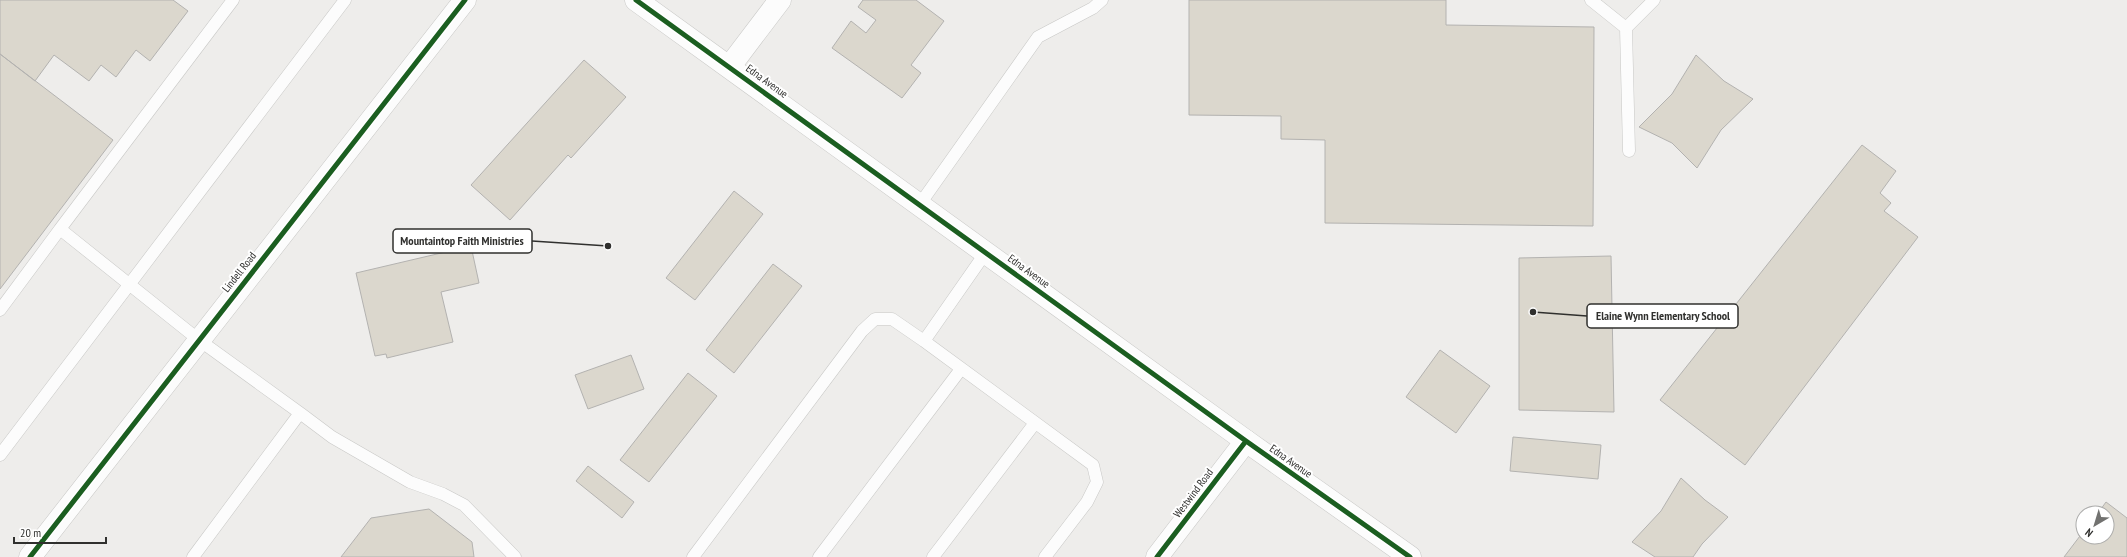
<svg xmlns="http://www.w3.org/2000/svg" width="2127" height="557" viewBox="0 0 2127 557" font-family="'PT Sans Narrow',sans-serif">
	<rect width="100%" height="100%" fill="#eeedeb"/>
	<path fill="#dbd7cd" stroke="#b3b2b0" d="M 0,0 L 173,0 L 188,11 L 150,61 L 136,50 L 116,77 L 101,65 L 89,81 L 54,55 L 35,81 L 0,54 Z
		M 863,0 L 916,0 L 944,21 L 911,65 L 921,73 L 902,98 L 832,48 L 851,21 L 866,33 L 876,20 L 858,7 Z
		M 1189,0 L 1446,0 L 1446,25 L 1594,27 L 1593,226 L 1325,223 L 1325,140 L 1281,139 L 1281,116 L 1189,115 Z
		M 0,54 L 113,140 L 0,289 Z
		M 1696,55 L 1724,81 L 1753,99 L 1721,130 L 1697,168 L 1672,143 L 1639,127 L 1672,94 Z
		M 584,60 L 626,97 L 571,158 L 568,155 L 510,220 L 471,185 Z
		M 1862,145 L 1896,171 L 1880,193 L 1891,203 L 1884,211 L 1918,237 L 1745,465 L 1660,400 Z
		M 734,191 L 763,214 L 695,300 L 666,278 Z
		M 471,246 L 479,283 L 441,292 L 453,342 L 387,358 L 386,354 L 375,356 L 356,273 Z
		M 1611,256 L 1614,412 L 1519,410 L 1519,258 Z
		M 773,264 L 802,286 L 734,373 L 706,350 Z
		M 1440,350 L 1490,386 L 1456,433 L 1406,397 Z
		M 631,355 L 644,389 L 588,409 L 575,375 Z
		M 688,373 L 717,396 L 649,482 L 620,460 Z
		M 1513,437 L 1601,445 L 1598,479 L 1510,471 Z
		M 588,466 L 634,502 L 622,518 L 576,481 Z
		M 1681,478 L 1705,500 L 1728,517 L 1702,544 L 1693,557 L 1655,557 L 1632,542 L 1661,511 Z
		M 2106,502 L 2127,518 L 2127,557 L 2064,557 L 2083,532 L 2083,537 L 2107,537 L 2107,513 L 2098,513 Z
		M 429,509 L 472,542 L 474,557 L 341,557 L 371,518 Z"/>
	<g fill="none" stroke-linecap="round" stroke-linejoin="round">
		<defs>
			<path id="service" d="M 1591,0 L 1626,28 L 1629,151
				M 1626,28 L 1654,0
				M 920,204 L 1038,37 L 1093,8 L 1102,0
				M 60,229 L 233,0
				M 986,252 L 924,341 L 1093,465 L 1097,482 L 1087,502 L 1045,557
				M 0,310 L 60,229 L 199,340 L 300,413
				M 0,455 L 345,0
				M 193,557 L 300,413 L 332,437 L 410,482 L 443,494 L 464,505 L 515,557
				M 693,557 L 862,331 L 875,319 L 892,319 L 924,341
				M 819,557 L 961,369
				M 933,557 L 1035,423"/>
			<path id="minor" d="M 730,66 L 780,0
				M 1157,557 L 1246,441"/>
			<path id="tertiary" d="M 636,0 L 1246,441 L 1410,557
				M 30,557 L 465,0"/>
		</defs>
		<use href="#service" stroke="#c8c8c6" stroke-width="13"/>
		<use href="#minor" stroke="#c8c8c6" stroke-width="23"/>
		<use href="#tertiary" stroke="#c8c8c6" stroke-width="23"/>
		<use href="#service" stroke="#fcfcfc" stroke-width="12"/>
		<use href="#minor" stroke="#fcfcfc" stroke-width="22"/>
		<use href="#tertiary" stroke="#fcfcfc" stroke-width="22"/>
		<defs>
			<path id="cycleway" d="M 636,0 L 1246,441 L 1410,557
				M 30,557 L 465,0
				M 1157,557 L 1246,441"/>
		</defs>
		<use href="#cycleway" stroke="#fff" stroke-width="8"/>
		<use href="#cycleway" stroke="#1b5e20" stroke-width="5"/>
	</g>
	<g text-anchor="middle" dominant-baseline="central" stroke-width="4" stroke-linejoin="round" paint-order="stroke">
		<g font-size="11" fill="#30302e" stroke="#fff">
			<text transform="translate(767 81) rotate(36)">Edna Avenue</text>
			<text transform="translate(1029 271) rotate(36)">Edna Avenue</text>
			<text transform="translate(239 272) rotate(-52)">Lindell Road</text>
			<text transform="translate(1291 461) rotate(35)">Edna Avenue</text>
			<text transform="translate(1193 493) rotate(-53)">Westwind Road</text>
		</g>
	</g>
	<path fill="none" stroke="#30302e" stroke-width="1.5" d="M608 246L532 241M1533 312L1587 316"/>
	<g fill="#30302e" stroke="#fff" stroke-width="1.5">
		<circle cx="608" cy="246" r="4"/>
		<circle cx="1533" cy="312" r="4"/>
	</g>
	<g fill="#fff" stroke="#30302e" stroke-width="1.5">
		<rect x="393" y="229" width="139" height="24" rx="4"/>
		<rect x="1587" y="304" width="151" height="24" rx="4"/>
	</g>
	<g font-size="12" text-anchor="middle" font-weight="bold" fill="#30302e">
		<text x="462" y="245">Mountaintop Faith Ministries</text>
		<text x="1663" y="320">Elaine Wynn Elementary School</text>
	</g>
	<g transform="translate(2095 525) rotate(218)"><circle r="19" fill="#ffffff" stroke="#acacab"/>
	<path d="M0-3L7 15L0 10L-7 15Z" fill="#727270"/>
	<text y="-6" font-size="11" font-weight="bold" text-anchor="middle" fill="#30302e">N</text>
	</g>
	<path d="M14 537v6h92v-6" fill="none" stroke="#30302e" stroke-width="2"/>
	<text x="20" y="537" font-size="12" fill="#30302e" stroke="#ffffff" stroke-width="3" paint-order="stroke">20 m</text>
</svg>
